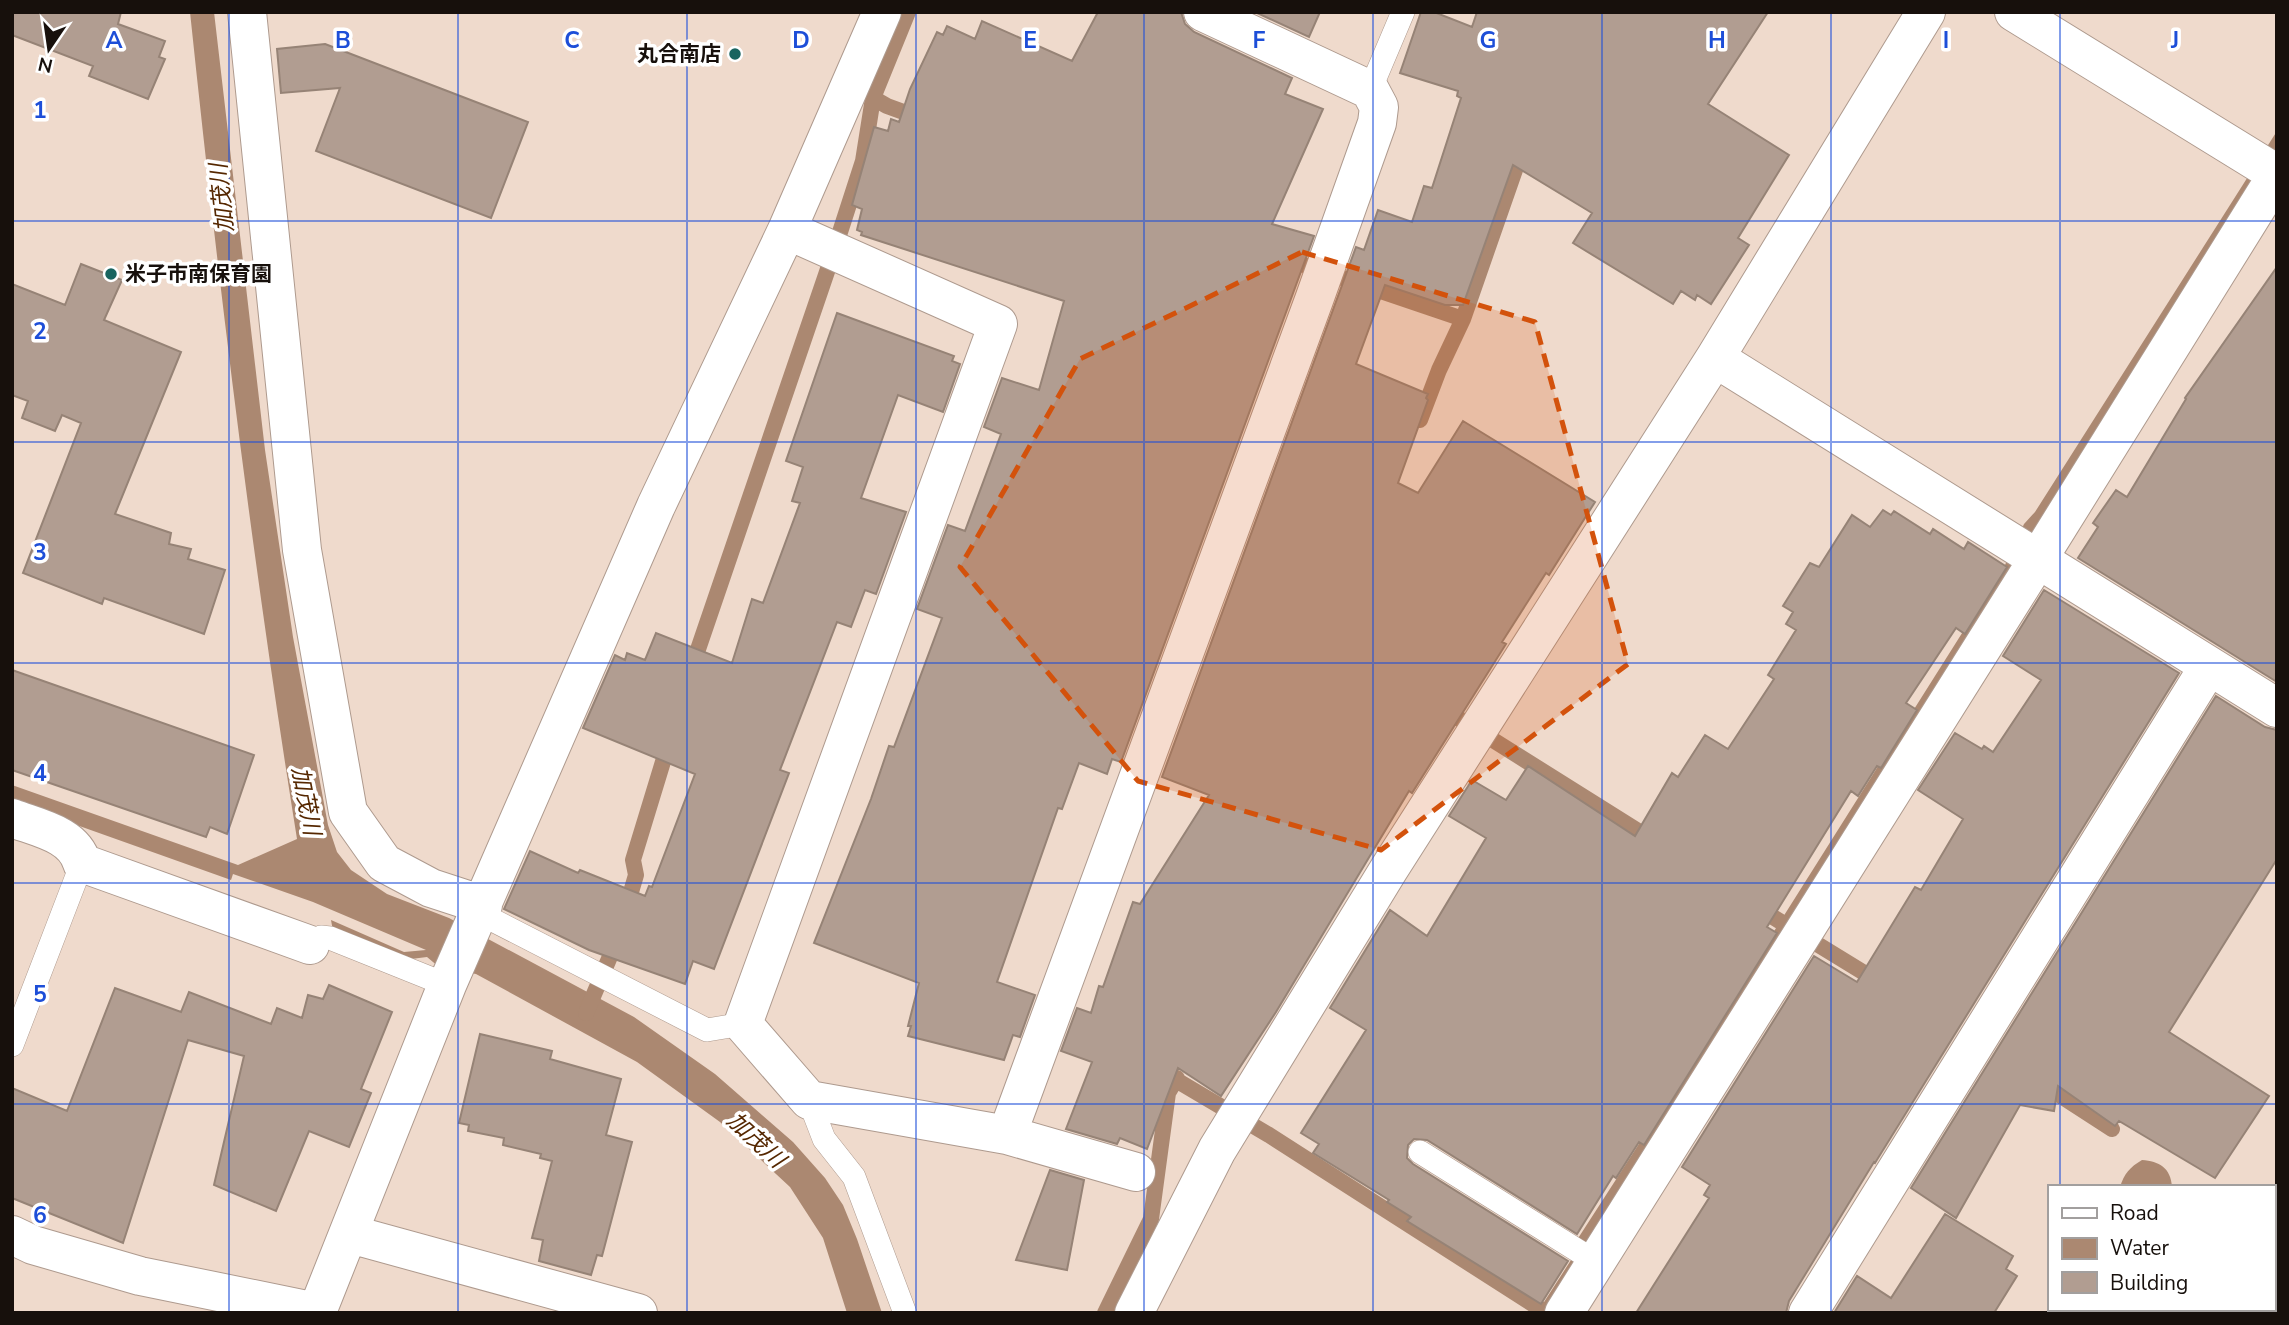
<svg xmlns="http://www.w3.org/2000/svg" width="2289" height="1325" viewBox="0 0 2289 1325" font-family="'Nunito Sans','Noto Sans JP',sans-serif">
	<rect width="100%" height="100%" fill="#efdacc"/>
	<path fill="#ab8871" d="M 190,12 L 214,12 L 265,450 L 293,637 L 328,825 L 337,852 L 351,870 L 387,894 L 449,918 L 634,1017 L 715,1074 L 793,1142 L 825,1178 L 843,1205 L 857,1239 L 882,1313 L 847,1313 L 823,1238 L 790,1187 L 720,1122 L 637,1062 L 476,974 L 439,967 L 427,957 L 403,960 L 333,931 L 331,920 L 404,952 L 426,950 L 313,902 L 233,874 L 231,880 L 12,802 L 12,785 L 238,865 L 297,839 C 253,564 219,289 190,12 Z
		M 2277,131 L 2277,158 L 1555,1313 L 1537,1313 L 1573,1257 L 1575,1243 L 1677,1085 L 2005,565 L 2024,524 L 2035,512 Z
		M 2142,1160 C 2159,1161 2171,1168 2172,1187 L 2120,1187 C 2124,1174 2130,1167 2142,1160 Z"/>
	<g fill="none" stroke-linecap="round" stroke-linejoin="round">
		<path stroke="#ab8871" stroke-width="16" d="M 873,98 L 887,106 L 920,118
			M 1283,258 L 1463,319
			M 1420,420 L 1439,370 L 1463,319 L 1523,147
			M 692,667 L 831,260 L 863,161 L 873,98 L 908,12
			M 1442,708 L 1654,841
			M 1755,906 L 1879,982
			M 626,909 L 636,875 L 633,860 L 669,742
			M 586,1013 L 617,940
			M 1176,1080 L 1269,1135 L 1545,1312
			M 2041,1083 L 2112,1129
			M 1105,1313 L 1151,1219 L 1168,1093 L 1177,1078"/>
	</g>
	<path fill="#b19d91" stroke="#968376" stroke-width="2" d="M 12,12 L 121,12 L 118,24 L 165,41 L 159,57 L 165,59 L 148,99 L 89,76 L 93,66 L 12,35 Z
		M 1098,12 L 1181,12 L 1185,24 L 1194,32 L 1292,78 L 1285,94 L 1323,109 L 1272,224 L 1314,236 L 1121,762 L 1112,759 L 1107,774 L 1079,763 L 1062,809 L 1058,808 L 997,982 L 1035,995 L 1020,1037 L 1013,1035 L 1004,1060 L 908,1036 L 911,1026 L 908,1026 L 919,983 L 814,943 L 871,799 L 889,746 L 894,747 L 942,618 L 917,609 L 948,525 L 965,531 L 1001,434 L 984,427 L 1002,378 L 1039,390 L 1064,301 L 861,235 L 862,232 L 857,230 L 862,209 L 852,205 L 874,127 L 888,131 L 891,119 L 899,122 L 910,89 L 937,32 L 943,35 L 947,26 L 975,39 L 982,21 L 1072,61 Z
		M 1255,12 L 1320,12 L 1309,37 Z
		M 1421,12 L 1434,12 L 1472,27 L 1477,12 L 1768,12 L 1708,104 L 1789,155 L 1738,238 L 1749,245 L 1711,304 L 1697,295 L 1695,300 L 1681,291 L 1673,304 L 1573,243 L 1592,213 L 1513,165 L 1463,305 L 1445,305 L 1385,285 L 1356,364 L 1428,394 L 1426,398 L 1428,400 L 1398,483 L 1418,493 L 1463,421 L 1595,502 L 1549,575 L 1546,573 L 1502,642 L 1506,644 L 1412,793 L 1409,791 L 1276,1012 L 1221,1096 L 1178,1068 L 1147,1149 L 1120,1138 L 1117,1144 L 1066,1129 L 1092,1062 L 1061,1051 L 1077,1008 L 1091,1013 L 1099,986 L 1103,987 L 1133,902 L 1140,904 L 1209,795 L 1162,777 L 1356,247 L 1364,250 L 1378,210 L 1412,222 L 1424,186 L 1432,188 L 1461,98 L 1457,96 L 1458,91 L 1400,73 Z
		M 325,44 L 528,122 L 491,218 L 316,151 L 340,88 L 281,93 L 277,49 Z
		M 81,264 L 122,280 L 104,320 L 181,352 L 115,514 L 171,533 L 169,544 L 191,549 L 188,559 L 225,570 L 204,634 L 104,598 L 102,604 L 23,573 L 81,423 L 62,415 L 55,431 L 22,418 L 28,401 L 12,395 L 12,284 L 65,305 Z
		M 2277,267 L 2277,682 L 2078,558 L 2098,527 L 2093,523 L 2116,490 L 2127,497 L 2186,399 L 2185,398 Z
		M 837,313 L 954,356 L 952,361 L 960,364 L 943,412 L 898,395 L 861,498 L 906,512 L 876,594 L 865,590 L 851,627 L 837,622 L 780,770 L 789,773 L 714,969 L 693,961 L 685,984 L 589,950 L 504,909 L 530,851 L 578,873 L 580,870 L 645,896 L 649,886 L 652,887 L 695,774 L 583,728 L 615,655 L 625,660 L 627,653 L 645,660 L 656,633 L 732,663 L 752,599 L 763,603 L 800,503 L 792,501 L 803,467 L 786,461 Z
		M 1883,510 L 1891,515 L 1894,511 L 1930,534 L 1933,529 L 1964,549 L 1968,542 L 2007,567 L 1965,634 L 1956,628 L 1906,703 L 1917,710 L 1881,768 L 1877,766 L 1858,796 L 1851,791 L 1767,927 L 1777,933 L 1644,1145 L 1639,1142 L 1616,1178 L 1613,1176 L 1577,1234 L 1427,1140 L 1414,1139 L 1408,1145 L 1407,1158 L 1413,1164 L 1568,1261 L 1541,1304 L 1407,1221 L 1411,1217 L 1387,1202 L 1389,1200 L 1313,1153 L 1319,1144 L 1301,1133 L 1366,1030 L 1330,1008 L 1390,910 L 1427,936 L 1486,838 L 1449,816 L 1472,780 L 1506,800 L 1528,766 L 1635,836 L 1672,773 L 1678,777 L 1705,735 L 1728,749 L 1774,679 L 1768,675 L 1796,630 L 1786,624 L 1793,612 L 1783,606 L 1810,563 L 1819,567 L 1852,515 L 1870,527 Z
		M 2044,590 L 2179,673 L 1875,1163 L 1874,1162 L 1789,1301 L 1786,1313 L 1636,1313 L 1709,1198 L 1704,1195 L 1710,1185 L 1682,1167 L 1814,956 L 1857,982 L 1915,887 L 1921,890 L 1963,819 L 1918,790 L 1955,733 L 1982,749 L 1984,746 L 1993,752 L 2041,680 L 2003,656 Z
		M 12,670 L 254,755 L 227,834 L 210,827 L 206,837 L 12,770 Z
		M 2216,696 L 2265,727 L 2277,730 L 2277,859 L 2169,1032 L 2269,1096 L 2215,1178 L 2119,1121 L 2115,1126 L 2058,1086 L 2054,1111 L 2020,1105 L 1956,1218 L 1911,1188 Z
		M 329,985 L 392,1012 L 361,1089 L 371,1093 L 349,1147 L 309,1131 L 276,1211 L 214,1185 L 244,1056 L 188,1040 L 123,1243 L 12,1198 L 12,1088 L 67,1111 L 115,988 L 181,1012 L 189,992 L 271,1024 L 277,1008 L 302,1018 L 308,995 L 323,999 Z
		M 480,1034 L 552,1051 L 550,1059 L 621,1079 L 606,1135 L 632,1142 L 602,1256 L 597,1255 L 591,1275 L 539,1261 L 543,1240 L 532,1238 L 552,1161 L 540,1158 L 541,1154 L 503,1145 L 504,1138 L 468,1131 L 469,1125 L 459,1123 Z
		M 1050,1170 L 1084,1180 L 1067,1270 L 1016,1260 Z
		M 1945,1214 L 2013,1256 L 2006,1269 L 2017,1276 L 1994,1313 L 1834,1313 L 1857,1276 L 1891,1298 Z"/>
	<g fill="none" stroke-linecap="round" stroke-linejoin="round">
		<defs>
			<path id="lane" d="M 1370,90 L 1403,12
				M 479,913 L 707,1030 L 743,1024
				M 310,945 L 321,937 L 330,938 L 447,985
				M 12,1045 L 82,863
				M 809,1100 L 824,1139 L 854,1177 L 905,1313
				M 1420,1152 L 1596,1262"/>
			<path id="street" d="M 247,12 L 302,550 L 348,812 L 384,863 L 431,888 L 483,905
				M 2014,12 L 2277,174
				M 787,230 L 882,12
				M 1715,358 L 2277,708
				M 12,818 C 38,828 74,834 82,863 L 310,945
				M 1007,1135 L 1314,300 L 1377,123 L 1379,107 L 1370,90 L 1203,12
				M 350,1234 L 638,1313
				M 12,1235 L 33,1245 L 140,1276 L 317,1312 L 447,985 L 656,506 L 787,230 L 998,324 L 743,1024 L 809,1100 L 1007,1135 L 1136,1172
				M 1134,1313 L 1217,1150 L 1389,869 L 1715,358 L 1926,12
				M 1564,1313 L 2038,559 L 2277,175
				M 1808,1313 L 2209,666"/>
		</defs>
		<use href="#lane" stroke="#ae9a8e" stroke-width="24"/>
		<use href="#street" stroke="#ae9a8e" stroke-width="40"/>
		<use href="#lane" stroke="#fff" stroke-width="23"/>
		<use href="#street" stroke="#fff" stroke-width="38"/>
	</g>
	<path fill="#d3520c" fill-opacity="0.2" stroke="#d3520c" stroke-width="5" stroke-dasharray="14 9" stroke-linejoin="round" d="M 1302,252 L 1535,322 L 1628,664 L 1381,850 L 1138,781 L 960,567 L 1080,359 Z"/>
	<path fill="none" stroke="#1d4ed8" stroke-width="2" stroke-opacity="0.55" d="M 229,12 L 229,1313M 458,12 L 458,1313M 687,12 L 687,1313M 916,12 L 916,1313M 1144,12 L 1144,1313M 1373,12 L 1373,1313M 1602,12 L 1602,1313M 1831,12 L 1831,1313M 2060,12 L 2060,1187M 12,221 L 2277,221M 12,442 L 2277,442M 12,663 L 2277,663M 12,883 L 2277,883M 12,1104 L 2277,1104M 2060,1309 L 2060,1313"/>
	<g fill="#18645f" stroke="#fff" stroke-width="2.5">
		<circle cx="735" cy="54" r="7"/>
		<circle cx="111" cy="274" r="7"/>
	</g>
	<g text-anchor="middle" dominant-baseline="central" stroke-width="7" stroke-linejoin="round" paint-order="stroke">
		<g font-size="21" font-weight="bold" fill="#17100c" stroke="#fff" text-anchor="end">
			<text x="721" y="54">丸合南店</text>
			<text x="125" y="274" text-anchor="start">米子市南保育園</text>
		</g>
		<g font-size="23" font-style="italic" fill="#552700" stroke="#fff">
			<text transform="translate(222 198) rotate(-96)">加茂川</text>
			<text transform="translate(306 801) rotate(79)">加茂川</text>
			<text transform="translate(756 1140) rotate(43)">加茂川</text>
		</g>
	</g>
	<g font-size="23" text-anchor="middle" font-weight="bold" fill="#1d4ed8" stroke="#fff" stroke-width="7" stroke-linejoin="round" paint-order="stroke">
		<text x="114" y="48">A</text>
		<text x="343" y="48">B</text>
		<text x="572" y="48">C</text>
		<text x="801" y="48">D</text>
		<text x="1030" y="48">E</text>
		<text x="1259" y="48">F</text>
		<text x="1488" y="48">G</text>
		<text x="1717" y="48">H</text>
		<text x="1946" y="48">I</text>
		<text x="2175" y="48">J</text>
		<text x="40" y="118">1</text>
		<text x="40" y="339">2</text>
		<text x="40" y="560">3</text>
		<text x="40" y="781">4</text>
		<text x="40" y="1002">5</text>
		<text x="40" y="1223">6</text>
	</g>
	<rect width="2289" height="1325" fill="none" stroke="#17100c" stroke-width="28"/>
	<rect x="2048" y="1185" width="228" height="126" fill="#ffffff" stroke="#a29f9e" stroke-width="2"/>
	<rect x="2062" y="1208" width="35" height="10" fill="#ffffff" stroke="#a29f9e" stroke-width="2"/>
	<text x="2110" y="1220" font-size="21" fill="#17100c">Road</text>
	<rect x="2062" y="1238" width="35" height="21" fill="#ab8871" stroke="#a29f9e" stroke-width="2"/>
	<text x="2110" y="1255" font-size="21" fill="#17100c">Water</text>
	<rect x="2062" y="1272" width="35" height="21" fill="#b19d91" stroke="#a29f9e" stroke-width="2"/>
	<text x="2110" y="1290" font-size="21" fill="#17100c">Building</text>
	<g transform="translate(49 49) rotate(193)" stroke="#ffffff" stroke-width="5" paint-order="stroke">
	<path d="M0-5L12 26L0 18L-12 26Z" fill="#17100c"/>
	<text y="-10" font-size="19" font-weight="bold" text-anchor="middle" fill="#17100c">N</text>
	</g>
</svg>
